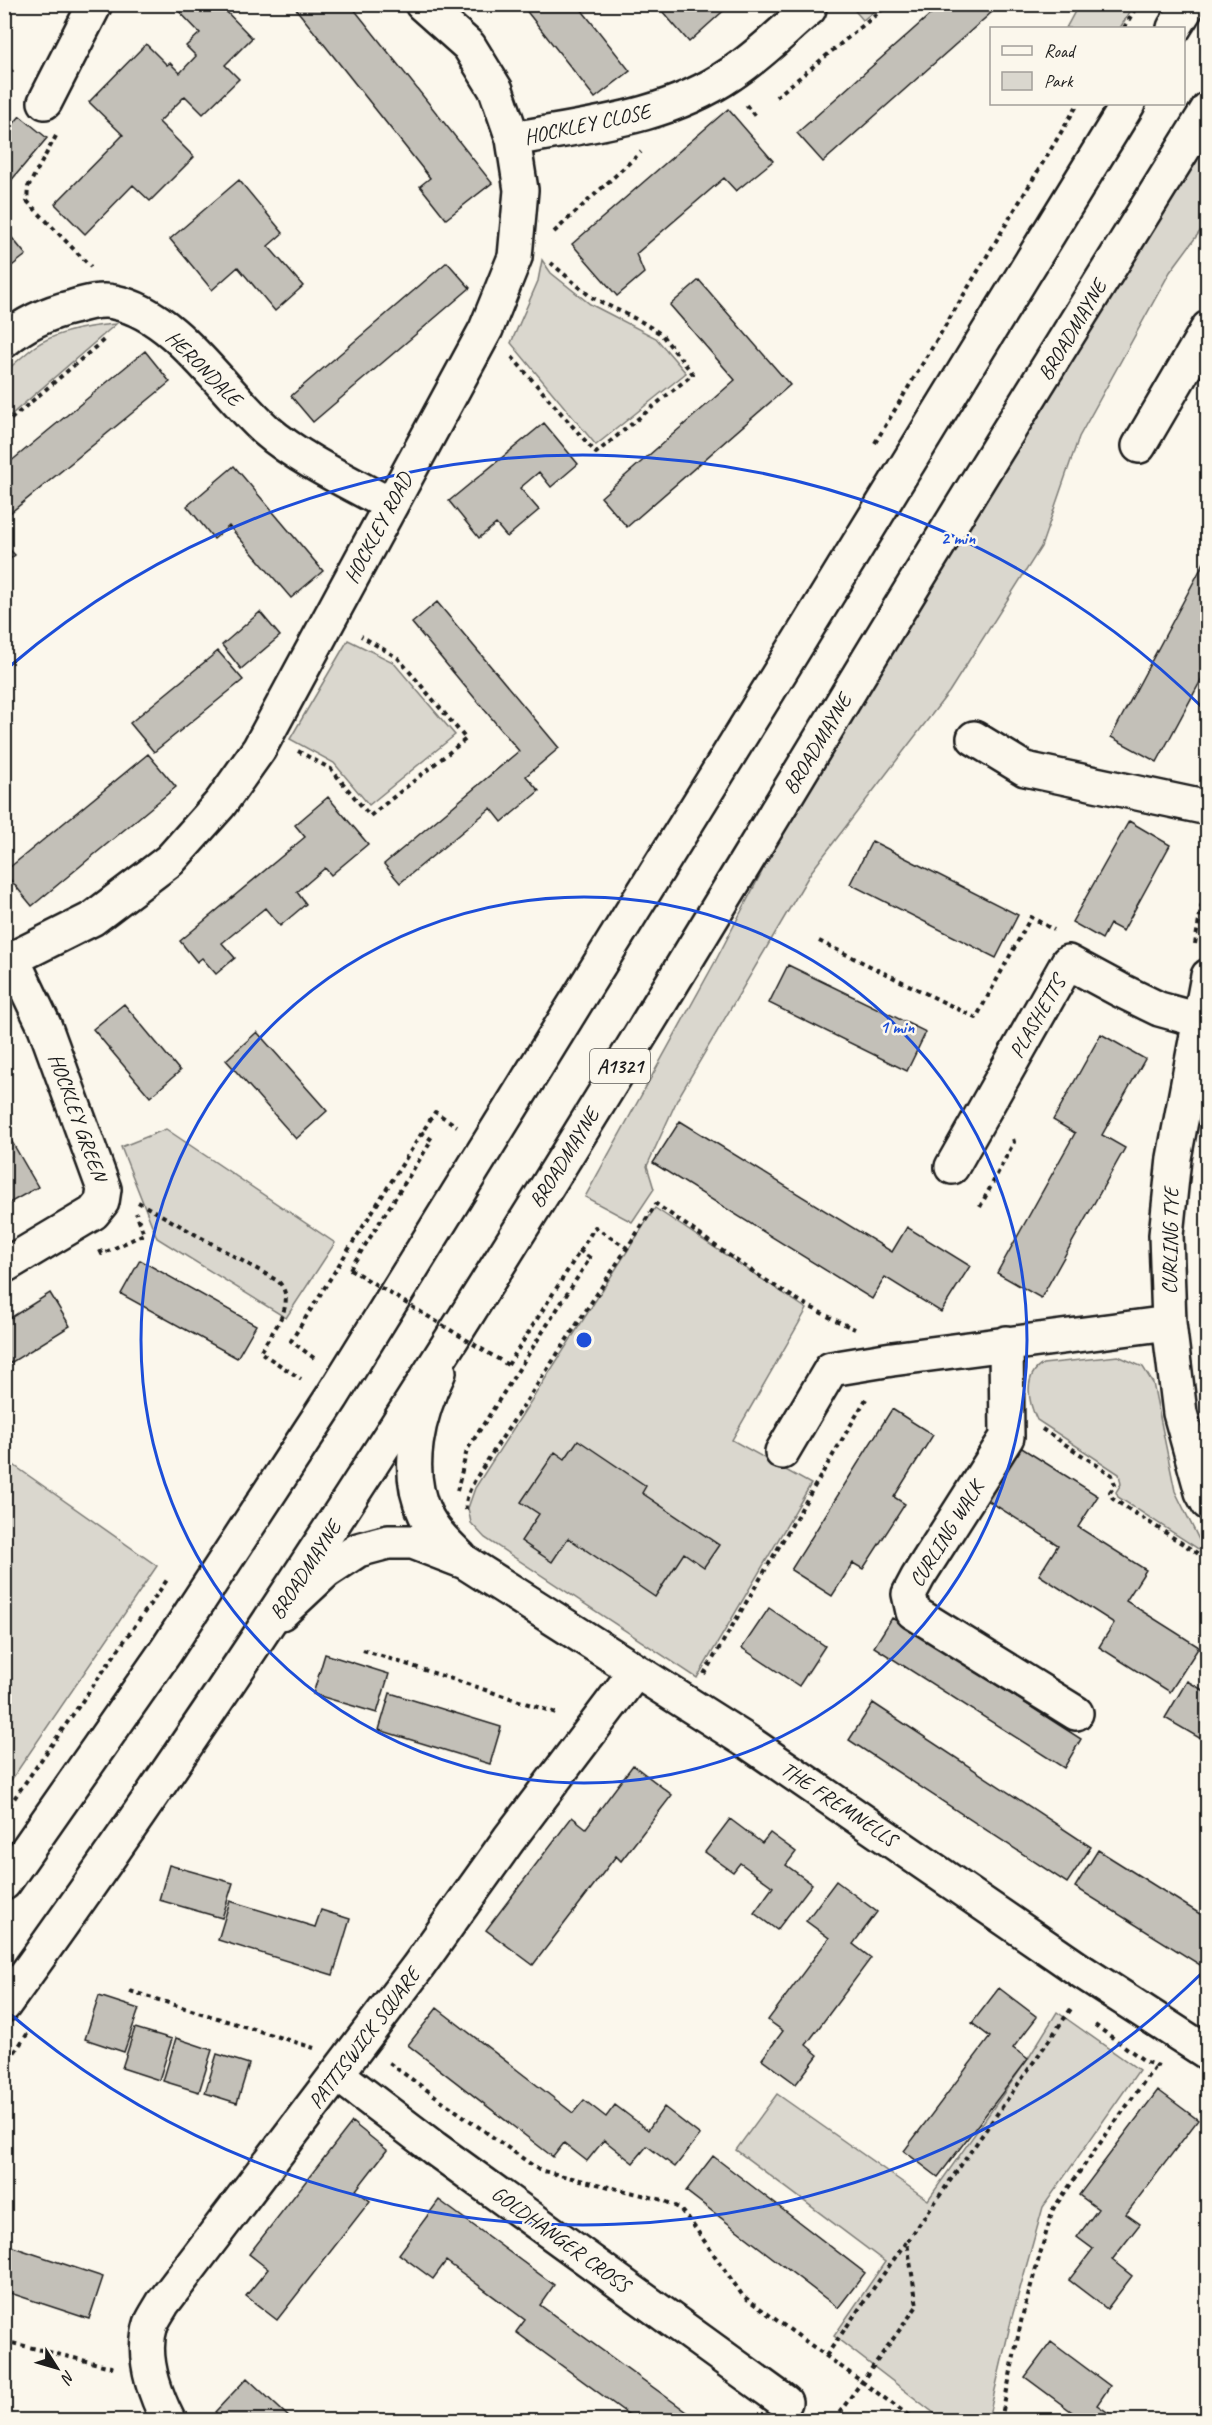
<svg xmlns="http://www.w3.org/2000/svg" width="1212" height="2425" viewBox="0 0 1212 2425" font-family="Caveat,sans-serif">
	<rect width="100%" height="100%" fill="#fbf7ec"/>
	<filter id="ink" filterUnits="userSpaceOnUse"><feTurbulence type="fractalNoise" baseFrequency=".0167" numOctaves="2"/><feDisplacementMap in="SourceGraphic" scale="12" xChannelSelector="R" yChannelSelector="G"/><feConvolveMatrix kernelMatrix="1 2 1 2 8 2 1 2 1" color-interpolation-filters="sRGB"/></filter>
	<g filter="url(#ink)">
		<path fill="#dad7ce" stroke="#7b7a75" stroke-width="1.5" d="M 1079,4 L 1134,4 L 1134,5 L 1120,28 L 1066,28 Z
			M 850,5 L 882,5 L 863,20 Z
			M 1207,137 L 1207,222 L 1170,272 L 1079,437 L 1041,547 L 949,692 L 811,872 L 678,1098 L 647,1166 L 654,1189 L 632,1222 L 585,1197 L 715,962 L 771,854 L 979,509 Z
			M 542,260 L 551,273 L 590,304 L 656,338 L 686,373 L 596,445 L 511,343 L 538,281 Z
			M 116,324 L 5,420 L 5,372 C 14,364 24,355 34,347 C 55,332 90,326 116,324 Z
			M 348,640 L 393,662 L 455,735 L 369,805 L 334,763 L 290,739 Z
			M 166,1129 L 335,1243 L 286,1318 L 157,1238 L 121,1147 Z
			M 655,1208 L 807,1309 L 732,1440 L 811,1484 L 697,1678 L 485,1538 L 471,1523 L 468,1508 L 475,1488 Z
			M 1118,1356 L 1143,1367 L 1153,1383 L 1175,1491 L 1206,1554 L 1118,1497 L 1116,1492 L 1121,1484 L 1119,1474 L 1037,1420 C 1028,1402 1023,1375 1043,1364 Z
			M 5,1459 L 157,1566 L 5,1789 Z
			M 1057,2012 L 1139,2070 L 1043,2207 L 1012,2317 L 988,2420 L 943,2420 L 834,2336 L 885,2262 L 736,2150 L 777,2094 L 928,2200 L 1028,2059 Z"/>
		<path fill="#c3c0b8" stroke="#1c1c1c" stroke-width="1.5" d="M 172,4 L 219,4 L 252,38 L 225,65 L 239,79 L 203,114 L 185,96 L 159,122 L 194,157 L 150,201 L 133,185 L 85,234 L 55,204 L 123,135 L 89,102 L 146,44 L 167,65 L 170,63 L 180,73 L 196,56 L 186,46 L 200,33 Z
			M 292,4 L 350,4 L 492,183 L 446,219 L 420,186 L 430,178 Z
			M 521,4 L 577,4 L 630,71 L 595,98 Z
			M 669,4 L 731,4 L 689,42 L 662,11 Z
			M 942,4 L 1001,4 L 823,162 L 797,133 Z
			M 4,63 L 13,71 L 4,80 Z
			M 728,109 L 773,161 L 736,191 L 724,178 L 636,254 L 644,273 L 617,296 L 572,244 Z
			M 20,116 L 47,138 L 4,189 L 4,135 Z
			M 239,180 L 283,233 L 268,246 L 303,286 L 275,311 L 238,267 L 212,290 L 170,239 Z
			M 4,228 L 26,255 L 4,272 Z
			M 447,262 L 470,288 L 313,422 L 291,396 Z
			M 699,280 L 790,385 L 627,527 L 601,497 L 735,380 L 670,305 Z
			M 145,351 L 170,382 L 4,518 L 4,467 Z
			M 544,423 L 578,464 L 551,487 L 539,472 L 520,488 L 539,510 L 507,537 L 496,524 L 479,538 L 449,501 Z
			M 234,466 L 323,571 L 291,598 L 229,526 L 214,539 L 187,506 Z
			M 4,544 L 15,555 L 4,564 Z
			M 1208,555 L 1208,667 L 1157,762 L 1111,737 Z
			M 437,602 L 559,748 L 526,776 L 539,791 L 502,822 L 491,808 L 400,883 L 384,864 L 519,751 L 412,623 Z
			M 260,612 L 280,636 L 241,669 L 222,645 Z
			M 218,651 L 243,680 L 154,752 L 130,723 Z
			M 148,754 L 176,787 L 32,906 L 4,872 Z
			M 328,797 L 368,844 L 331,875 L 325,868 L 297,892 L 306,904 L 280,926 L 265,908 L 222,943 L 235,958 L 216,974 L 202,958 L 197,962 L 180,941 L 305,837 L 295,825 Z
			M 1129,821 L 1170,845 L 1123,931 L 1110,924 L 1102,939 L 1072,922 Z
			M 872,841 L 1018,915 L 996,958 L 850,884 Z
			M 788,965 L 926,1032 L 907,1071 L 769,1003 Z
			M 124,1004 L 180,1071 L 150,1097 L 93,1029 Z
			M 257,1032 L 327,1111 L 296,1139 L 226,1060 Z
			M 1101,1034 L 1145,1059 L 1102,1135 L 1125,1148 L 1041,1298 L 997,1273 L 1075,1133 L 1053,1120 Z
			M 680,1121 L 892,1252 L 907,1227 L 970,1266 L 941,1312 L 885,1277 L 872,1299 L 653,1163 Z
			M 4,1128 L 38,1187 L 4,1206 Z
			M 140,1260 L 256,1325 L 237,1358 L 121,1294 Z
			M 1208,1281 L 1208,1294 L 1202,1291 Z
			M 50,1293 L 70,1326 L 4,1367 L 4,1322 Z
			M 892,1409 L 933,1435 L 894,1497 L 905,1504 L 863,1569 L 853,1563 L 832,1596 L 791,1570 Z
			M 578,1440 L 646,1486 L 642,1493 L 719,1545 L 704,1567 L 684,1553 L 655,1597 L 568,1538 L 552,1562 L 521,1541 L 539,1514 L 521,1502 L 555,1452 L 565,1459 Z
			M 1017,1445 L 1098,1496 L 1078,1527 L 1146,1570 L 1126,1601 L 1199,1647 L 1170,1692 L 1099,1647 L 1114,1623 L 1039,1575 L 1058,1545 L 984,1498 Z
			M 769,1608 L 825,1646 L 799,1686 L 742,1648 Z
			M 892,1618 L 1081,1739 L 1064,1768 L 874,1647 Z
			M 325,1654 L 389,1674 L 377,1713 L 313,1694 Z
			M 1187,1681 L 1208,1693 L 1208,1743 L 1165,1718 Z
			M 390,1693 L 501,1727 L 490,1764 L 379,1730 Z
			M 873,1703 L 1091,1847 L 1067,1883 L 849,1740 Z
			M 633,1765 L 672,1795 L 621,1861 L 616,1856 L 533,1965 L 486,1930 L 572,1817 L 586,1828 Z
			M 730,1819 L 762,1843 L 770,1833 L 796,1852 L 786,1865 L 812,1884 L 777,1930 L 754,1913 L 773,1887 L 740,1863 L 733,1872 L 705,1852 Z
			M 1098,1850 L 1208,1919 L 1208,1970 L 1075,1887 Z
			M 169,1865 L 233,1883 L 222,1918 L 159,1900 Z
			M 836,1881 L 877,1912 L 853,1944 L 871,1958 L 806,2045 L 818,2055 L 796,2084 L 762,2059 L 783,2031 L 768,2020 L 829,1938 L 806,1921 Z
			M 230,1901 L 315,1927 L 321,1910 L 350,1919 L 333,1975 L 218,1940 Z
			M 999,1988 L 1037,2017 L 1013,2048 L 1028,2059 L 938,2177 L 904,2151 L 990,2037 L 972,2023 Z
			M 99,1996 L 139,2009 L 124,2052 L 85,2039 Z
			M 437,2008 L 573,2113 L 584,2100 L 606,2117 L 615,2105 L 648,2130 L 664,2107 L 700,2135 L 675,2167 L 647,2146 L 633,2163 L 604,2140 L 587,2161 L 564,2143 L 553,2157 L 408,2045 Z
			M 135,2028 L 172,2039 L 159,2080 L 122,2068 Z
			M 176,2038 L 212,2050 L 199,2092 L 163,2081 Z
			M 217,2054 L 249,2064 L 237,2103 L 205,2093 Z
			M 1158,2090 L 1198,2120 L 1126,2214 L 1140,2224 L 1112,2260 L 1132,2276 L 1107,2309 L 1069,2280 L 1093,2249 L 1077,2237 L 1098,2209 L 1079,2195 Z
			M 352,2122 L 387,2150 L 356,2190 L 370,2201 L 277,2320 L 246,2296 L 268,2269 L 249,2254 Z
			M 713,2156 L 865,2273 L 838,2308 L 686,2191 Z
			M 439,2200 L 554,2285 L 540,2305 L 698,2420 L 636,2420 L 516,2332 L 525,2320 L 446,2261 L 433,2279 L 399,2254 Z
			M 4,2244 L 103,2277 L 89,2319 L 4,2291 Z
			M 1051,2342 L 1110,2386 L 1097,2405 L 1119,2420 L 1083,2420 L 1025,2377 Z
			M 247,2378 L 292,2420 L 224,2420 L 215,2412 Z"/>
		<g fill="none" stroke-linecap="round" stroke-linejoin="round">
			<defs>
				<path id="minor" d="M 45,102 L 95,4
					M 513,139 C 588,125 667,118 731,74 C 759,56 783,31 809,9
					M 4,341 C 25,323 47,313 73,307 C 86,303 101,299 114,302 C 176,314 221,390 266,430 C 299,459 352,484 391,505
					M 1139,446 L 1208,328
					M 974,738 L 1025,769 L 1208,808
					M 4,963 L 92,919 L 170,860 L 220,804 L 259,749 L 486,329 L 515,257 L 521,190 L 513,139 L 496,90 L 469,46 L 422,4
					M 1208,976 L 1174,1158 L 1166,1235 L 1169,1323 L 1180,1413 L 1202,1492 L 1208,1503
					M 952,1167 L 1068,962 L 1120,990 L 1159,1009 L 1199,1020
					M 4,1266 L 93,1213 L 102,1202 L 104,1189 L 45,1027 L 13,960
					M 1006,1343 L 1007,1437 L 918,1577 L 909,1594 L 913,1612 L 1076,1713
					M 439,1372 C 418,1414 404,1470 425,1514 C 433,1531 447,1544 460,1557
					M 782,1452 L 831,1369 L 892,1359 L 1169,1323
					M 281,1613 L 326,1571 L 358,1550 L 388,1542 L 413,1542 L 465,1562 L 748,1742 L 1081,1971 L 1208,2053
					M 337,2074 L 434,2148 L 785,2402
					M 168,2420 C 154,2392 141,2355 151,2324 C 154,2317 159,2310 163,2303 L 417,1968 L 509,1839 L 636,1671"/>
				<path id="major" d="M 1174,28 L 1189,4
					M 4,1883 L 166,1651 L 332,1397 L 780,672 L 1128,104
					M 4,2005 C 307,1587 574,1146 841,705 C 961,505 1085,308 1208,109"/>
			</defs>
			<use href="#minor" stroke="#1c1c1c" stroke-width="38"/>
			<use href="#major" stroke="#1c1c1c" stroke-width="38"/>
			<path stroke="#1c1c1c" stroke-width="4" stroke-dasharray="4.5 4.5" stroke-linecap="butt" d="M 1124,28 L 1138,4
				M 776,97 L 889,4
				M 746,105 L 755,116
				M 56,136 L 28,187 L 27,201 L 91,267
				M 554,232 L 641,152
				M 512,357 L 596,453 L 693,374 L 661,334 L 642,322 L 591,297 L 551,263
				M 4,425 L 106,338
				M 875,443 L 1078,104
				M 298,751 L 331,769 L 370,816 L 466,739 L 398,658 L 361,636
				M 819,941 L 976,1018 L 1031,917 L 1054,930
				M 1195,944 L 1208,867
				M 138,1202 L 278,1281 C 299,1303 272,1331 260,1352 L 301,1379
				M 980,1207 L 1014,1142 L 1012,1135
				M 100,1250 L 102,1254 L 144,1234 L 136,1213
				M 350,1269 L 432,1140 L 421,1132
				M 314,1358 L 291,1341 L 435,1112 L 457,1126
				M 508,1365 L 595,1227 L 627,1248
				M 1042,1429 L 1112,1475 L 1115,1485 L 1110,1492 L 1113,1499 L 1208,1560
				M 457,1491 L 467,1450 L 590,1258 L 579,1250
				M 466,1510 C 464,1492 480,1473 489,1458 L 656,1204 C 720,1248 783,1298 855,1329
				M 363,1650 L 559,1714
				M 704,1674 L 866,1399
				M 4,1813 L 167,1580
				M 130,1991 L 314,2048
				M 1095,2025 L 1146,2062 L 1159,2066
				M 389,2063 L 539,2170 L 663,2200 L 679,2208 L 691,2222 L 743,2296 L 915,2420
				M 4,2067 L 28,2033
				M 4,2341 L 115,2368
				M 826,2356 L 906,2242
				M 834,2420 L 917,2306 L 907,2242 L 1073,2006
				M 1001,2420 L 1022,2317 L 1053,2209 L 1156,2065"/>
			<use href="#minor" stroke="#fbf7ec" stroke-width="33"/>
			<use href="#major" stroke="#fbf7ec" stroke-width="33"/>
			<path stroke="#1c1c1c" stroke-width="4" stroke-dasharray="4.5 4.5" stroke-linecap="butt" d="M 350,1269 L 508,1365"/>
		</g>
	</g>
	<g fill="none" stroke="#1d4ed8" stroke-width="3">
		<circle cx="584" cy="1340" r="443"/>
		<path d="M1204 1971A885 885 0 0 1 9 2013M9 667A885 885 0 0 1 1204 709"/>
	</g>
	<g text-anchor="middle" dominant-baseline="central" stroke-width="5" stroke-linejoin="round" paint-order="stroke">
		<rect fill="#fbf7ec" stroke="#5f5e5a" stroke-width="1.5" x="590" y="1049" width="60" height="34" rx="4.5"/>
		<g font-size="20" font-weight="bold" fill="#1c1c1c">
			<text x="620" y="1066">A1321</text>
		</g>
		<g font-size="21" fill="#1c1c1c" stroke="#fbf7ec">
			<text transform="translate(587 124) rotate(-12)">HOCKLEY CLOSE</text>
			<text transform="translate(1072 330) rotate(-59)">BROADMAYNE</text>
			<text transform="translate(204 368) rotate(45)">HERONDALE</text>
			<text transform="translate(378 528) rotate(-62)">HOCKLEY ROAD</text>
			<text transform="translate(817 744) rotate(-59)">BROADMAYNE</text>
			<text transform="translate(1037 1017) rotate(-60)">PLASHETTS</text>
			<text transform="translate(78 1117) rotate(70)">HOCKLEY GREEN</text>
			<text transform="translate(564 1158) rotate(-58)">BROADMAYNE</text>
			<text transform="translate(1170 1241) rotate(-89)">CURLING TYE</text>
			<text transform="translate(946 1534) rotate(-58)">CURLING WALK</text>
			<text transform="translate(305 1570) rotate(-57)">BROADMAYNE</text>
			<text transform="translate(839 1804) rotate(34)">THE FREMNELLS</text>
			<text transform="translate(364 2038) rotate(-53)">PATTISWICK SQUARE</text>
			<text transform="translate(561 2239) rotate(36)">GOLDHANGER CROSS</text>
		</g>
	</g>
	<circle cx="584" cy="1340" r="9" fill="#1d4ed8" stroke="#fbf7ec" stroke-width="3"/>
	<g font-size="18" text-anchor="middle" font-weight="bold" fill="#1d4ed8" stroke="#fbf7ec" stroke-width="5" stroke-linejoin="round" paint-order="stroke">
		<text x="958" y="544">2 min</text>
		<text x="897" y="1033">1 min</text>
	</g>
	<rect width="1212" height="2425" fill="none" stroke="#fbf7ec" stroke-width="24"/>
	<rect x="12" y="12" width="1188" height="2401" fill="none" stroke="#1c1c1c" stroke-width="2" filter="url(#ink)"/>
	<rect x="990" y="27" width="195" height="78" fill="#fbf7ec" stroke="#a29f99" stroke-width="1.5"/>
	<rect x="1002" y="46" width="30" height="9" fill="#fbf7ec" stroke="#a29f99" stroke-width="1.5"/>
	<text x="1044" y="57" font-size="18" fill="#1c1c1c">Road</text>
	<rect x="1002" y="72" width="30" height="18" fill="#dad7ce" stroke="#a29f99" stroke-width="1.5"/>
	<text x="1044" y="87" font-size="18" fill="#1c1c1c">Park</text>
	<g transform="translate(57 2368) rotate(127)" stroke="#fbf7ec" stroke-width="4.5" paint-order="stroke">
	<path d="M0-4.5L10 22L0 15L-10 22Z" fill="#1c1c1c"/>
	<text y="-9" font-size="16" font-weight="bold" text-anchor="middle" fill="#1c1c1c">N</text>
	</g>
</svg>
